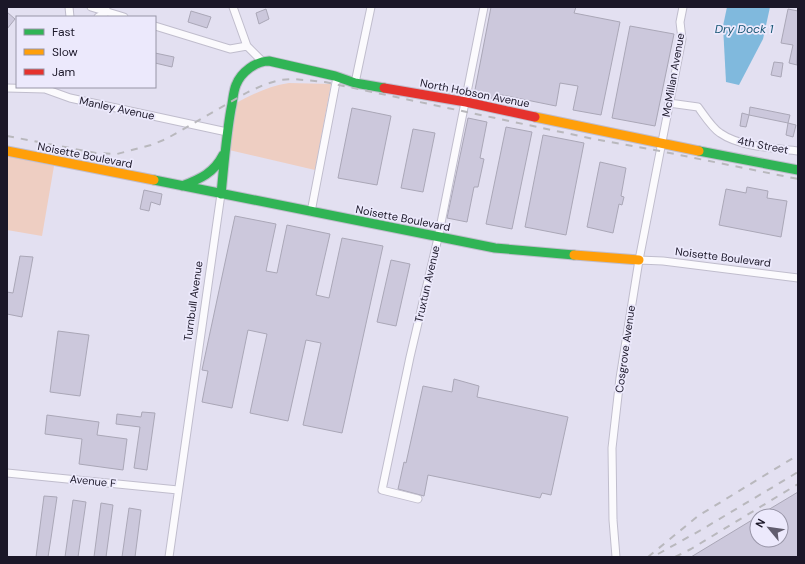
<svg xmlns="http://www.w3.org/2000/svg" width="805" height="564" viewBox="0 0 805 564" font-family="'DM Sans',sans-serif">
	<rect width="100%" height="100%" fill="#e3e0f1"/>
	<path fill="#eecec2" d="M 289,83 L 331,84 L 315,170 L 229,150 L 236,103 C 253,94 269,86 289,83 Z
		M 7,156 L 54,166 L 42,236 L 7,230 Z"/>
	<path fill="#80b9dd" d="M 727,7 L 770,7 L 763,39 L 739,85 L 726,82 L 723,26 Z"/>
	<path fill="#ccc8dc" stroke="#aaa7b7" d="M 491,7 L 576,7 L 574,13 L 620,22 L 601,115 L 573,110 L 578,86 L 560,83 L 556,106 L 497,94 L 496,99 L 474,95 Z
		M 266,9 L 269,19 L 259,24 L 256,13 Z
		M 788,9 L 798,11 L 797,65 L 789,63 L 793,45 L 781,43 Z
		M 191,11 L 211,17 L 207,28 L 188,22 Z
		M 7,12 L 15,19 L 7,29 Z
		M 630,26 L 674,34 L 655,126 L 612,118 Z
		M 155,53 L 174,57 L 172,67 L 155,63 Z
		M 774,62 L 783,63 L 781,77 L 771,75 Z
		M 750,107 L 790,115 L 788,123 L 749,115 Z
		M 352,108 L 391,116 L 377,185 L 338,178 Z
		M 742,113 L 749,115 L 746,127 L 740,126 Z
		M 468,118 L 487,122 L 480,158 L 484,159 L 478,187 L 474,187 L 467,222 L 447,218 Z
		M 788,123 L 796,125 L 793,137 L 786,135 Z
		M 506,127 L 532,132 L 512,229 L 486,224 Z
		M 413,129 L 435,133 L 423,192 L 401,188 Z
		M 543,135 L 584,143 L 566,235 L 525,227 Z
		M 600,162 L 626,168 L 621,196 L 624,197 L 622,205 L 619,204 L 613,233 L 587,227 Z
		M 747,187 L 768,191 L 767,198 L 787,201 L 781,237 L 719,225 L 726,189 L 746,193 Z
		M 144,190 L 162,194 L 160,205 L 151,202 L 149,211 L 140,209 Z
		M 235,216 L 276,224 L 266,271 L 277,273 L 287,225 L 330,234 L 316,295 L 329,298 L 342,238 L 383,246 L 342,433 L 303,425 L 321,343 L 306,340 L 288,421 L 250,413 L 267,334 L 248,330 L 232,408 L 202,402 L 208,371 L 202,370 Z
		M 20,256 L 33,257 L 22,317 L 7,314 L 7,292 L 13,293 Z
		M 391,260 L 410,264 L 396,326 L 377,322 Z
		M 58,331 L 89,335 L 80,396 L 50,392 Z
		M 454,379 L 479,386 L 477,397 L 568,417 L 551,495 L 542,493 L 540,498 L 428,475 L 424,496 L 398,489 L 404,462 L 406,463 L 423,386 L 452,392 Z
		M 142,412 L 155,413 L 147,470 L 134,468 L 140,427 L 116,424 L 117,414 L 141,417 Z
		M 47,415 L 99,422 L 97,435 L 127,439 L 123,470 L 79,464 L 82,439 L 45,434 Z
		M 798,492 L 798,557 L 691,557 L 757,517 L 757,540 L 781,540 L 781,516 L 758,516 Z
		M 44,496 L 57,497 L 51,538 L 48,557 L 36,557 Z
		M 73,500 L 86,502 L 78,557 L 65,557 Z
		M 101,503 L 113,505 L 106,557 L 94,557 Z
		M 129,508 L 141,510 L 135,557 L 122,557 Z"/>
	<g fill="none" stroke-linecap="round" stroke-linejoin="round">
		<defs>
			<path id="street" d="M 69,7 L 70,17
				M 91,7 L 124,17
				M 233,7 L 247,46
				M 98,17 L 107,12 L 106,9
				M 155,26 L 230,49 L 247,46 L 262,61
				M 355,83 L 371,7
				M 7,88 L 45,89 L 70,98 L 227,132
				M 669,103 L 698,107 C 704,115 712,128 720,133 C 740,147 774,148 798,151
				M 311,212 L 337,77
				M 639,260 L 663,261 L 798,278
				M 7,473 L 178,490
				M 418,499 L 382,490 L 410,357 L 438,238 L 484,7
				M 169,557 L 221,194
				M 616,557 L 613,520 L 612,448 L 620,378 L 639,260 L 682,39 L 680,22 L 683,7"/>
			<path id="fast" d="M 699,151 L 798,170
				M 154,180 L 495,248 L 574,255
				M 182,186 C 200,179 214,173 223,155
				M 221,194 C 224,165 226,137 231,109 C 233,101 233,92 236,85 C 241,72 256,61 269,61 L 335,76 L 355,83 L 384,88"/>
			<path id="slow" d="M 535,117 L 699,151
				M 7,151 L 154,180
				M 574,255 L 639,260"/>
			<path id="jam" d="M 384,88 L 466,102 L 535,117"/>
		</defs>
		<use href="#street" stroke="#c0bdcd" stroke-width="9"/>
		<use href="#fast" stroke="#c0bdcd" stroke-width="11"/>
		<use href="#slow" stroke="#c0bdcd" stroke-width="11"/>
		<use href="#jam" stroke="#c0bdcd" stroke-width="11"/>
		<use href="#street" stroke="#fbfafd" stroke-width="7"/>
		<use href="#fast" stroke="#30b455" stroke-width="9"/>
		<use href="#slow" stroke="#ff9f0a" stroke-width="9"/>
		<use href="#jam" stroke="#e5322d" stroke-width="9"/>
		<path stroke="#b9b8bd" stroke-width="2" stroke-dasharray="7 7" stroke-linecap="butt" d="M 7,136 L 96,153 L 117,154 L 151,145 L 166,139 L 248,92 L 266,84 L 280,80 L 293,79 L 325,82 L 594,139 L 660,151 L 798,179
			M 658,554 L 701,530 L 798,472
			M 648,557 L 698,516 L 798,455
			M 675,557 L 691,549 L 798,484"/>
	</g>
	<g text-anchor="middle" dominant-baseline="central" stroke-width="3.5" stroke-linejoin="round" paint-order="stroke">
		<g font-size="11" fill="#1b1728" stroke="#ece9fc">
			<text transform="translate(673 75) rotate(-80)">McMillan Avenue</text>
			<text transform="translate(475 93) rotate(11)">North Hobson Avenue</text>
			<text transform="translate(117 108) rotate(12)">Manley Avenue</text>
			<text transform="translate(763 145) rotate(11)">4th Street</text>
			<text transform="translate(85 155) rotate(11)">Noisette Boulevard</text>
			<text transform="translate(403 218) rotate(11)">Noisette Boulevard</text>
			<text transform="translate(723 257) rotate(7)">Noisette Boulevard</text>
			<text transform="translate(427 284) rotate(-77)">Truxtun Avenue</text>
			<text transform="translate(193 301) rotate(-82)">Turnbull Avenue</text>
			<text transform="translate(625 349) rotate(-82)">Cosgrove Avenue</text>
			<text transform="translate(93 481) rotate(6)">Avenue F</text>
		</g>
		<g font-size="12" font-style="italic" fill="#165674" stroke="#ece9fc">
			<text x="744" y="29">Dry Dock 1</text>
		</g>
	</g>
	<rect width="805" height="564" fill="none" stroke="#1b1728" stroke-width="16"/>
	<rect x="16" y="16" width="140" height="72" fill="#ece9fc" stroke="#9895a7"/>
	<rect x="24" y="29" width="20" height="6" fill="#30b455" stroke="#9895a7"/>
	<text x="52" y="36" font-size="12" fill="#1b1728">Fast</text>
	<rect x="24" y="49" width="20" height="6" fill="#ff9f0a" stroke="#9895a7"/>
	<text x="52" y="56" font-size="12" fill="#1b1728">Slow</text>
	<rect x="24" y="69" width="20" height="6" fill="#e5322d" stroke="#9895a7"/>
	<text x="52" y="76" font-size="12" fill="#1b1728">Jam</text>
	<g transform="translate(769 528) rotate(299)"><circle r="19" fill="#ece9fc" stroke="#9895a7"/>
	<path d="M0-3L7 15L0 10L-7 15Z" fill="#615d6e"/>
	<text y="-6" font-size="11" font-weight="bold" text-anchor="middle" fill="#1b1728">N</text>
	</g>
</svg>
